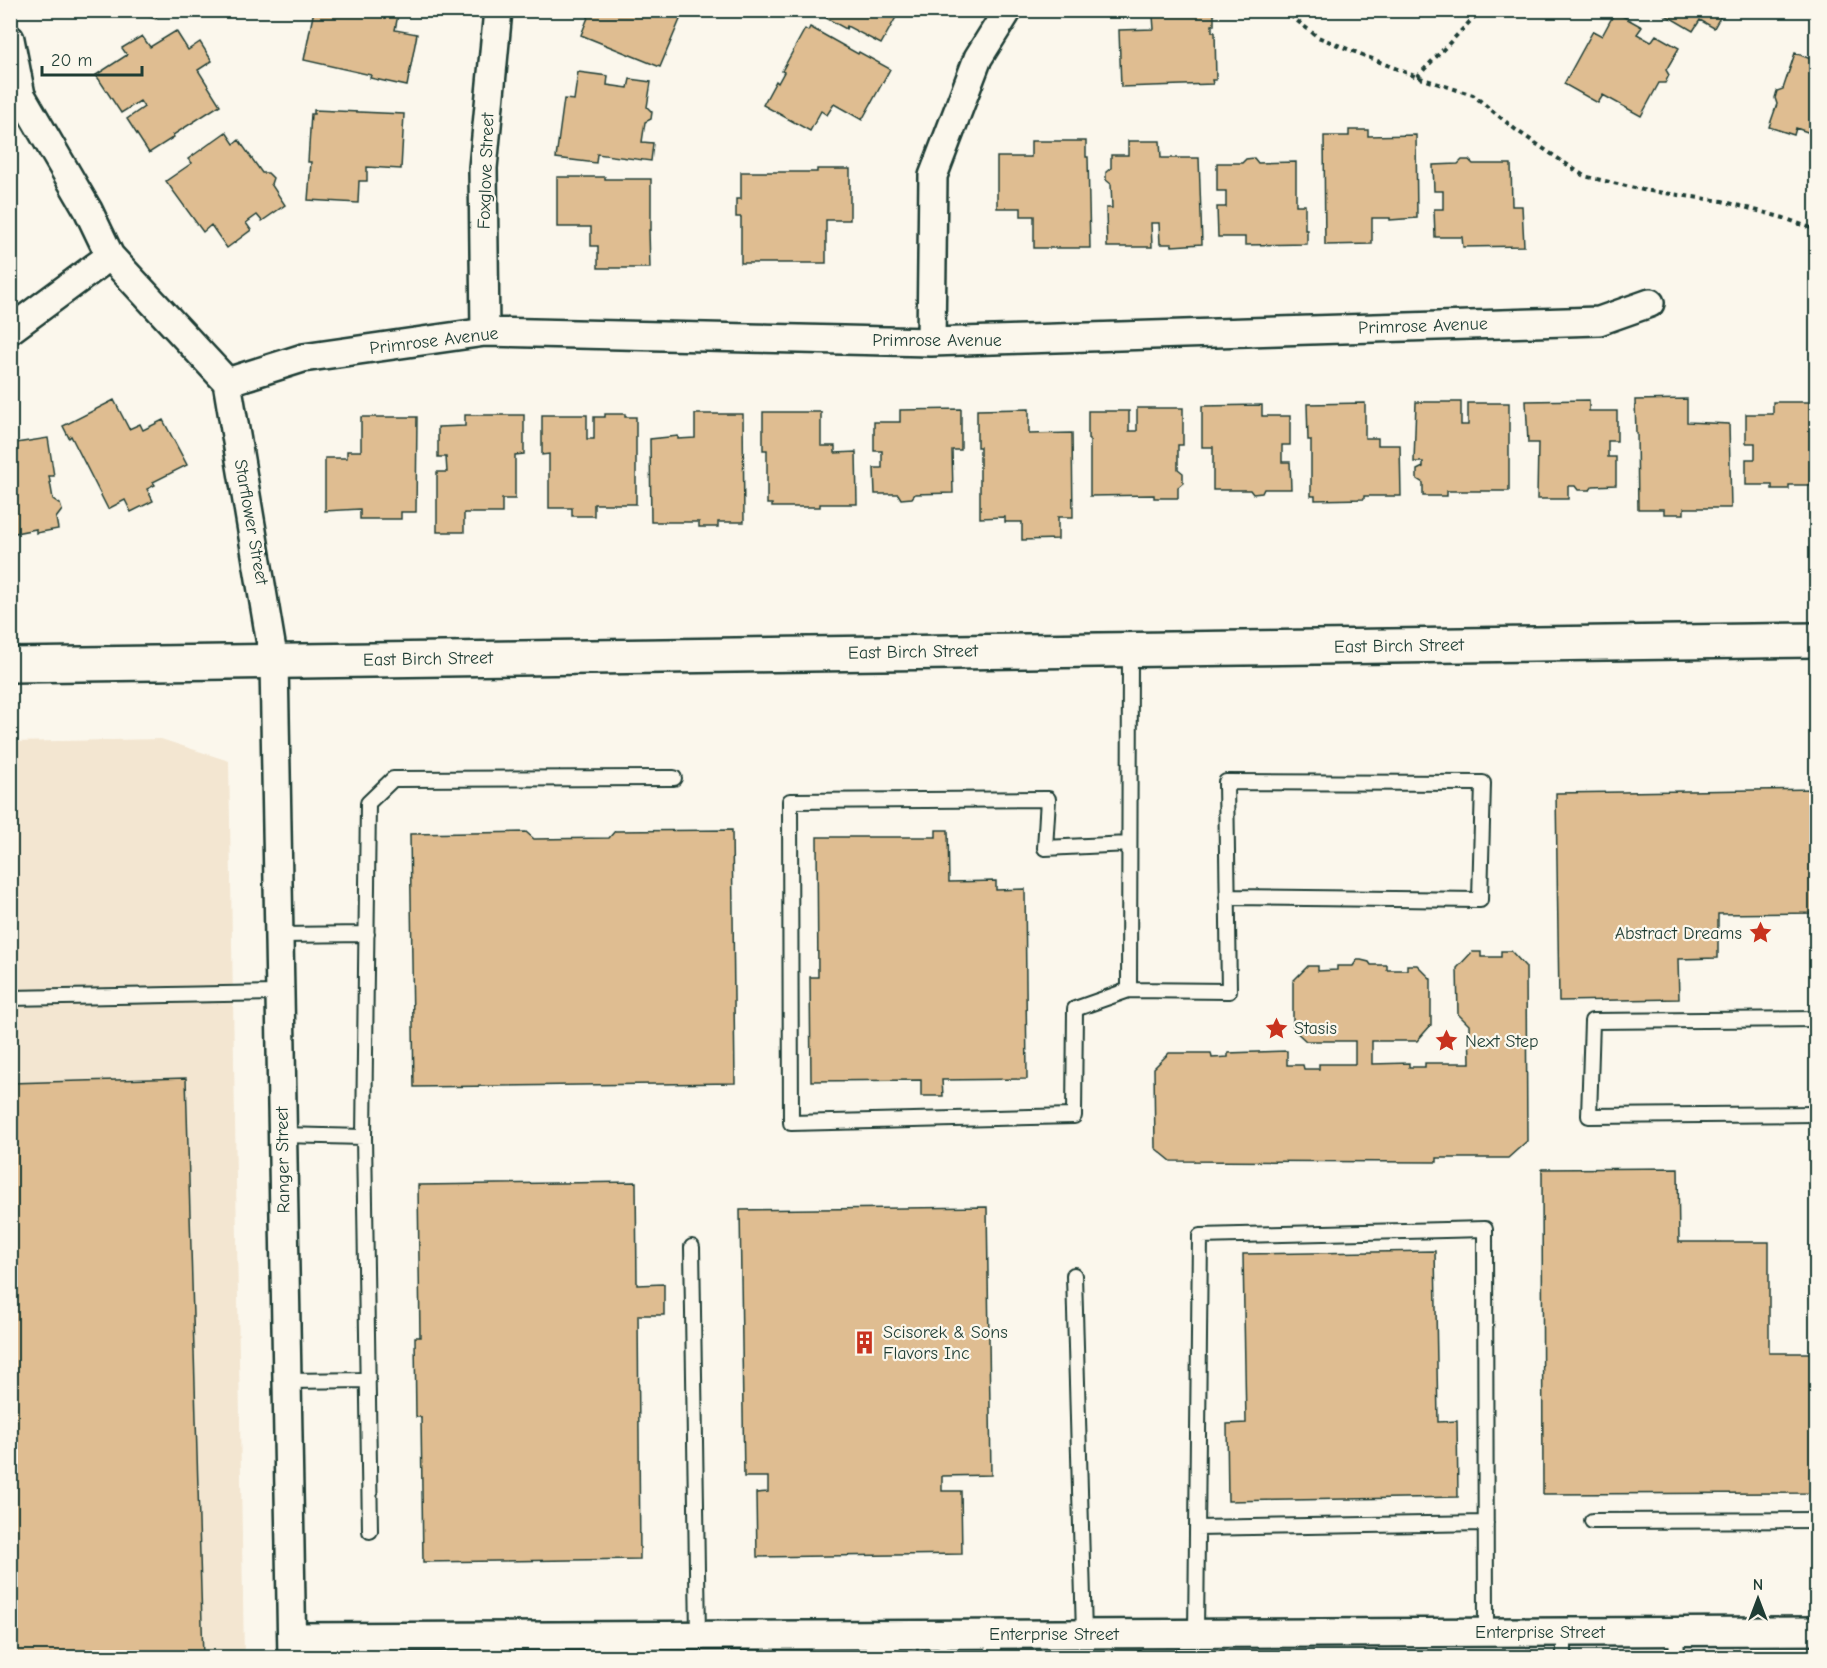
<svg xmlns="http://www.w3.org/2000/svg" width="1827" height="1668" viewBox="0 0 1827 1668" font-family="'Comic Neue',sans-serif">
	<rect width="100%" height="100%" fill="#fbf7ec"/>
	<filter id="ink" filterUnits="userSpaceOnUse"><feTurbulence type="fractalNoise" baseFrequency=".0167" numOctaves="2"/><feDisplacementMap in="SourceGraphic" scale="12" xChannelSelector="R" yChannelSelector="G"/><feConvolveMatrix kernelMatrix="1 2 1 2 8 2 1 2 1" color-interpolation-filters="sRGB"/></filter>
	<g filter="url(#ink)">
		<path fill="#f3e6d1" d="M 161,739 L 229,761 L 244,1657 L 11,1657 L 10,742 Z"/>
		<path fill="#dfbd91" stroke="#1f3d34" stroke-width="1.5" d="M 130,10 L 159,10 L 156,19 Z
			M 314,10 L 399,10 L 395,30 L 417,34 L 407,86 L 370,78 L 371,75 L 304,60 Z
			M 591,10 L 684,10 L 660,67 L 581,35 Z
			M 822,10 L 900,10 L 881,44 L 847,26 L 846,29 L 826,18 L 828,14 Z
			M 1161,10 L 1214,10 L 1214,25 L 1212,25 L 1212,32 L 1215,32 L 1216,80 L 1212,80 L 1213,84 L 1121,87 L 1119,30 L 1154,29 L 1153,16 L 1162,16 Z
			M 1657,10 L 1724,10 L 1714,28 L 1700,20 L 1693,31 Z
			M 1615,12 L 1642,27 L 1637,34 L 1651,42 L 1656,35 L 1679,48 L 1666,70 L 1669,75 L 1665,83 L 1659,83 L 1641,116 L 1603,95 L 1598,103 L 1564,84 L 1593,31 L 1602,36 Z
			M 810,27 L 858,54 L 859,52 L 890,69 L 862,120 L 834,104 L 827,115 L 821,111 L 810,131 L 763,105 L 776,81 L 778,83 L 784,72 L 782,71 L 805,29 L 808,31 Z
			M 176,31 L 188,50 L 200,42 L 212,61 L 198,70 L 220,105 L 173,135 L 174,137 L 149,153 L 127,119 L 144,107 L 140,101 L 121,113 L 96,75 L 127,55 L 122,48 L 142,36 L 150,47 Z
			M 1795,53 L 1816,61 L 1816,144 L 1813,142 L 1816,135 L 1796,128 L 1794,135 L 1769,127 L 1777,104 L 1775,98 L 1777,91 L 1783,89 Z
			M 578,72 L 608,76 L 607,85 L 628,88 L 630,79 L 651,82 L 647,107 L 652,112 L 651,119 L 645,122 L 642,142 L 653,143 L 651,161 L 597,154 L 596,163 L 556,158 L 564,99 L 574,100 Z
			M 314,110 L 404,114 L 401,169 L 367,167 L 367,181 L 359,181 L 358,203 L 308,200 L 311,162 L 308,162 L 311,114 L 314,114 Z
			M 1349,130 L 1368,130 L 1368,136 L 1416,135 L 1417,218 L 1390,220 L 1390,218 L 1372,218 L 1372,244 L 1325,245 L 1324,136 L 1349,136 Z
			M 226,132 L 234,144 L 239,140 L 262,173 L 268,173 L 273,178 L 271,184 L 285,205 L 262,221 L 257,215 L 246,223 L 251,230 L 227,248 L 211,225 L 203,232 L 166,181 L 192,163 L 188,159 Z
			M 1031,141 L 1086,141 L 1086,157 L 1088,157 L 1090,248 L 1034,248 L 1034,216 L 1021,216 L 1021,208 L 997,208 L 997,157 L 1031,157 Z
			M 1128,141 L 1160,141 L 1161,158 L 1199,158 L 1202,244 L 1172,246 L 1172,244 L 1160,244 L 1159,223 L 1151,223 L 1152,247 L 1107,247 L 1106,208 L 1112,208 L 1111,184 L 1106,180 L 1106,172 L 1111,168 L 1111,155 L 1128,155 Z
			M 1254,158 L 1258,163 L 1296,162 L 1296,205 L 1305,205 L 1305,230 L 1307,230 L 1307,244 L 1245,245 L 1245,237 L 1218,237 L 1217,207 L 1226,207 L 1226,191 L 1217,191 L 1217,163 L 1242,163 L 1246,159 Z
			M 1462,160 L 1469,160 L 1473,164 L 1511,164 L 1512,206 L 1522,206 L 1524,246 L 1463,247 L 1462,237 L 1435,237 L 1434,209 L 1443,209 L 1443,191 L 1434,191 L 1433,165 L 1458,164 Z
			M 817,169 L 850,169 L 850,220 L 826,220 L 826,263 L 741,263 L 741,217 L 736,217 L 736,199 L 741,199 L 741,172 L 817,172 Z
			M 557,177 L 605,177 L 605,179 L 651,179 L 651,230 L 649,230 L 650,268 L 598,268 L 598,246 L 591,246 L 591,227 L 557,227 Z
			M 1687,399 L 1687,422 L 1729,424 L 1731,508 L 1684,508 L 1684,514 L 1664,514 L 1664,509 L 1638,509 L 1637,433 L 1636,433 L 1635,400 Z
			M 114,400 L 129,429 L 140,424 L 143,430 L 163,420 L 187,465 L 153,482 L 155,485 L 147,489 L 153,501 L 131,512 L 125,500 L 108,509 L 71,436 L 69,438 L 63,426 Z
			M 1589,400 L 1589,411 L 1617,411 L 1617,441 L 1608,441 L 1608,457 L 1616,457 L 1616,485 L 1593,486 L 1590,490 L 1578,490 L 1575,486 L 1568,486 L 1568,499 L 1537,499 L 1538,443 L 1528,443 L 1526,401 Z
			M 1416,402 L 1461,402 L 1461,425 L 1468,425 L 1468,403 L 1509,403 L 1509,491 L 1447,491 L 1447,496 L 1423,496 L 1423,483 L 1417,479 L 1417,470 L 1423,467 L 1423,462 L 1414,462 Z
			M 1773,402 L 1816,402 L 1816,485 L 1789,485 L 1789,489 L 1772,489 L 1772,485 L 1746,485 L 1746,459 L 1755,459 L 1755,443 L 1746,443 L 1746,414 L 1773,414 Z
			M 1365,403 L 1365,438 L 1378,438 L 1378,445 L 1400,445 L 1401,496 L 1364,496 L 1364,499 L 1315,500 L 1315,496 L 1311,496 L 1311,440 L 1308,440 L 1307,404 Z
			M 1262,405 L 1262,416 L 1290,416 L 1290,445 L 1282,445 L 1282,462 L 1290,462 L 1291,489 L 1264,489 L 1262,493 L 1253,494 L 1250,490 L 1213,490 L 1213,447 L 1202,447 L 1202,406 Z
			M 1137,408 L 1183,408 L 1183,445 L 1178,445 L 1178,469 L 1183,473 L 1183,483 L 1178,487 L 1178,498 L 1154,498 L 1154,495 L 1090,496 L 1090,439 L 1088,439 L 1088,411 L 1129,411 L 1129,431 L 1137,431 Z
			M 961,409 L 961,450 L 952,450 L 953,493 L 915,494 L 912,498 L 901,499 L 898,494 L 875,494 L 874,468 L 882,468 L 882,451 L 874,451 L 874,422 L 900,422 L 900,410 Z
			M 1029,409 L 1029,434 L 1072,433 L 1073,517 L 1058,517 L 1058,539 L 1022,540 L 1022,522 L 1005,522 L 1005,517 L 980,518 L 980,447 L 977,447 L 977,410 Z
			M 763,412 L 821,412 L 821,446 L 835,446 L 835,453 L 856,452 L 857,504 L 820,504 L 820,507 L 772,507 L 772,504 L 767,504 L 767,450 L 763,450 Z
			M 605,414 L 625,414 L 625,417 L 636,417 L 636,504 L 594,504 L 594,516 L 572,516 L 572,508 L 549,508 L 549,454 L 542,455 L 542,415 L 587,415 L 587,439 L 594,439 L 594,417 L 605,417 Z
			M 695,414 L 743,414 L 744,522 L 718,522 L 718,527 L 699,527 L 699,522 L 651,522 L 650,439 L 678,436 L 678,439 L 695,438 Z
			M 465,415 L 524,415 L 524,454 L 515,455 L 515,499 L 502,499 L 502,513 L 464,513 L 464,532 L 437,532 L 437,472 L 447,472 L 446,457 L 438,457 L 438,427 L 465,426 Z
			M 361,417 L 417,417 L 416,512 L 401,512 L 401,519 L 360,519 L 360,509 L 325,511 L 325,458 L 347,458 L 347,451 L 361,451 Z
			M 48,438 L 54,476 L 49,476 L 53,499 L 60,504 L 62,510 L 56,518 L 58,529 L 36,533 L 36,529 L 10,534 L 10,444 Z
			M 1816,789 L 1816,913 L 1718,914 L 1718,958 L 1678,959 L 1679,999 L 1559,1001 L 1556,793 Z
			M 732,830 L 735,1083 L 414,1087 L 410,834 L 526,832 L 534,839 L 609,838 L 615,831 Z
			M 936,830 L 948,830 L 949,882 L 996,881 L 996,890 L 1025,889 L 1027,1079 L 942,1080 L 943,1096 L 921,1096 L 921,1080 L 811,1081 L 810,977 L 818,977 L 817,837 L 936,837 Z
			M 1501,951 L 1511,951 L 1526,967 L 1527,1141 L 1508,1158 L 1437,1158 L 1437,1162 L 1171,1161 L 1155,1148 L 1154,1068 L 1169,1053 L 1211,1053 L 1212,1058 L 1228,1057 L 1228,1053 L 1287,1051 L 1287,1065 L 1303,1065 L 1304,1069 L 1319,1069 L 1319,1064 L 1355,1064 L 1355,1041 L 1306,1041 L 1293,1029 L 1293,981 L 1308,966 L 1318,966 L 1318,971 L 1337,970 L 1337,966 L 1353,966 L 1357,960 L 1361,960 L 1369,962 L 1371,965 L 1387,965 L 1387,970 L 1407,970 L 1407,965 L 1417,965 L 1431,979 L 1431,1025 L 1417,1041 L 1372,1041 L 1372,1064 L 1409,1063 L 1409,1067 L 1425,1067 L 1425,1063 L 1470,1063 L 1469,1025 L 1458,1014 L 1457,968 L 1472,952 L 1481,952 L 1481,957 L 1501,957 Z
			M 186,1078 L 203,1658 L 10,1658 L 10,1083 Z
			M 1678,1168 L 1679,1242 L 1769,1242 L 1769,1353 L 1816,1353 L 1816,1493 L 1543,1494 L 1542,1169 Z
			M 636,1182 L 637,1285 L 664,1284 L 664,1315 L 638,1315 L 640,1559 L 423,1562 L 421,1417 L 416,1417 L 415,1337 L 420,1337 L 418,1185 Z
			M 987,1207 L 991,1475 L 942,1476 L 942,1491 L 961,1491 L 962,1554 L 757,1557 L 756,1493 L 768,1492 L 768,1477 L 744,1477 L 740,1210 Z
			M 1435,1251 L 1438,1422 L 1457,1421 L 1458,1497 L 1228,1501 L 1227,1424 L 1246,1423 L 1243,1254 Z"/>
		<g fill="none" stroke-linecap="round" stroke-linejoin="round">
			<defs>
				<path id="service" d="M 1129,844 L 1045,848 L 1048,799 L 790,801 L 791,1123 L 1074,1116 L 1075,1009 L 1129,990 L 1130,649
					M 279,935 L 367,934
					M 1129,990 L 1229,991 L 1226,782 L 1483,783 L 1480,900 L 1227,897
					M 10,998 L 280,993
					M 1816,1019 L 1592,1021 L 1589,1116 L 1816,1114
					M 282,1135 L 364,1137 L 370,1531
					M 364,1137 L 368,803 L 393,779 L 674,778
					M 692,1247 L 698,1635
					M 1074,1275 L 1084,1634
					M 287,1381 L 368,1380
					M 1592,1521 L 1816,1520
					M 1197,1528 L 1486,1523
					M 1564,1632 L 1564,1658
					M 1676,1632 L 1677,1658
					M 1196,1633 L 1200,1236 L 1485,1229 L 1486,1632
					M 892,1634 L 893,1658
					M 993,1634 L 993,1658"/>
				<path id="minor" d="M 10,39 L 21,95 L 88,210 L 110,256 L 227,382
					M 10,330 L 110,256
					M 485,332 L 483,168 L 498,10
					M 931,342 L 933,176 L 978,58 L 1008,10
					M 227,382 L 303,358 L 485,332 L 931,342 L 1599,321 L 1650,303
					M 227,382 L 274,662 L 292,1658
					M 292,1637 L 1816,1631"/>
				<path id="tertiary" d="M 10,665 L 1816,640"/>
			</defs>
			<use href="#service" stroke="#1f3d34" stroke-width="18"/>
			<use href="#minor" stroke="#1f3d34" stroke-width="32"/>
			<use href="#tertiary" stroke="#1f3d34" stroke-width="38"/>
			<path stroke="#1f3d34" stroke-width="4" stroke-dasharray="4.5 4.5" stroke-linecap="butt" d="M 1283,10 L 1318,37 L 1417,77 L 1473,95 L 1516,130 L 1584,176 L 1643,190 L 1722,201 L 1784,218 L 1816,230
				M 1417,77 L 1481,10"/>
			<use href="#service" stroke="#fbf7ec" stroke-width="14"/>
			<use href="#minor" stroke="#fbf7ec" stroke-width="27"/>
			<use href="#tertiary" stroke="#fbf7ec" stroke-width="33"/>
		</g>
	</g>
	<defs>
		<symbol id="sight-bare" viewBox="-9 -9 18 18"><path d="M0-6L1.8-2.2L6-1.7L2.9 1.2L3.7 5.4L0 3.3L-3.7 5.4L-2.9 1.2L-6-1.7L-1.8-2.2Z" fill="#c8321e" stroke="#fbf7ec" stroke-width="2.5" paint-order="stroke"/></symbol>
		<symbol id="building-bare" viewBox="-9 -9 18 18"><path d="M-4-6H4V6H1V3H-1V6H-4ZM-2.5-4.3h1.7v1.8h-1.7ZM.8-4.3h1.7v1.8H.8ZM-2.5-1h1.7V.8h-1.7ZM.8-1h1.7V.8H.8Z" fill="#c8321e" stroke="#fbf7ec" stroke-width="2.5" paint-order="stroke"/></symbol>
	</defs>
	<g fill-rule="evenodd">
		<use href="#sight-bare" x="1744" y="916" width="33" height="33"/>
		<use href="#sight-bare" x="1260" y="1012" width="33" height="33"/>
		<use href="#sight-bare" x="1430" y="1024" width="33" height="33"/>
		<use href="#building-bare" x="848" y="1326" width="33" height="33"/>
	</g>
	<g text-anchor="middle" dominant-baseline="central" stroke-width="4.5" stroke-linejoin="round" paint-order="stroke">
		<g font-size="18" fill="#1f3d34" stroke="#fbf7ec">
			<text transform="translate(486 171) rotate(-88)">Foxglove Street</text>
			<text transform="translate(1423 326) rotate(-2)">Primrose Avenue</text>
			<text x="937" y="340">Primrose Avenue</text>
			<text transform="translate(434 341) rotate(-7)">Primrose Avenue</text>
			<text transform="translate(251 522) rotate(80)">Starflower Street</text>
			<text transform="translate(1399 646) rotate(-1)">East Birch Street</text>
			<text transform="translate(913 652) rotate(-1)">East Birch Street</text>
			<text transform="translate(428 659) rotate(-1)">East Birch Street</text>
			<text transform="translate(283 1160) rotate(-91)">Ranger Street</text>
			<text x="1540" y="1632">Enterprise Street</text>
			<text x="1054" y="1634">Enterprise Street</text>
		</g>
		<g font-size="18" fill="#1f3d34" stroke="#fbf7ec" text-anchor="start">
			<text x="1742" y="933" text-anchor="end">Abstract Dreams</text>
			<text x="1294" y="1028">Stasis</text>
			<text x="1465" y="1041">Next Step</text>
			<text x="883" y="1332">Scisorek &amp; Sons<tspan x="883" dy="21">Flavors Inc</tspan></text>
		</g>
	</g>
	<rect width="1827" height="1668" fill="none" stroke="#fbf7ec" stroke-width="36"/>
	<rect x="18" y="18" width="1791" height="1632" fill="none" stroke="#1f3d34" stroke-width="2" filter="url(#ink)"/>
	<g transform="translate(1758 1599)" stroke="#fbf7ec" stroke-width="4.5" paint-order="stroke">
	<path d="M0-4.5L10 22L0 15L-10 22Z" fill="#1f3d34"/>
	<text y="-9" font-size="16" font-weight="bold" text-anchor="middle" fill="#1f3d34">N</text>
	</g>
	<path d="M42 66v9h100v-9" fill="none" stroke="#1f3d34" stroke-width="3"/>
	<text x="51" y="66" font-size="18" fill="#1f3d34" stroke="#fbf7ec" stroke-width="4.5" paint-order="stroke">20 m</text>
</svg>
